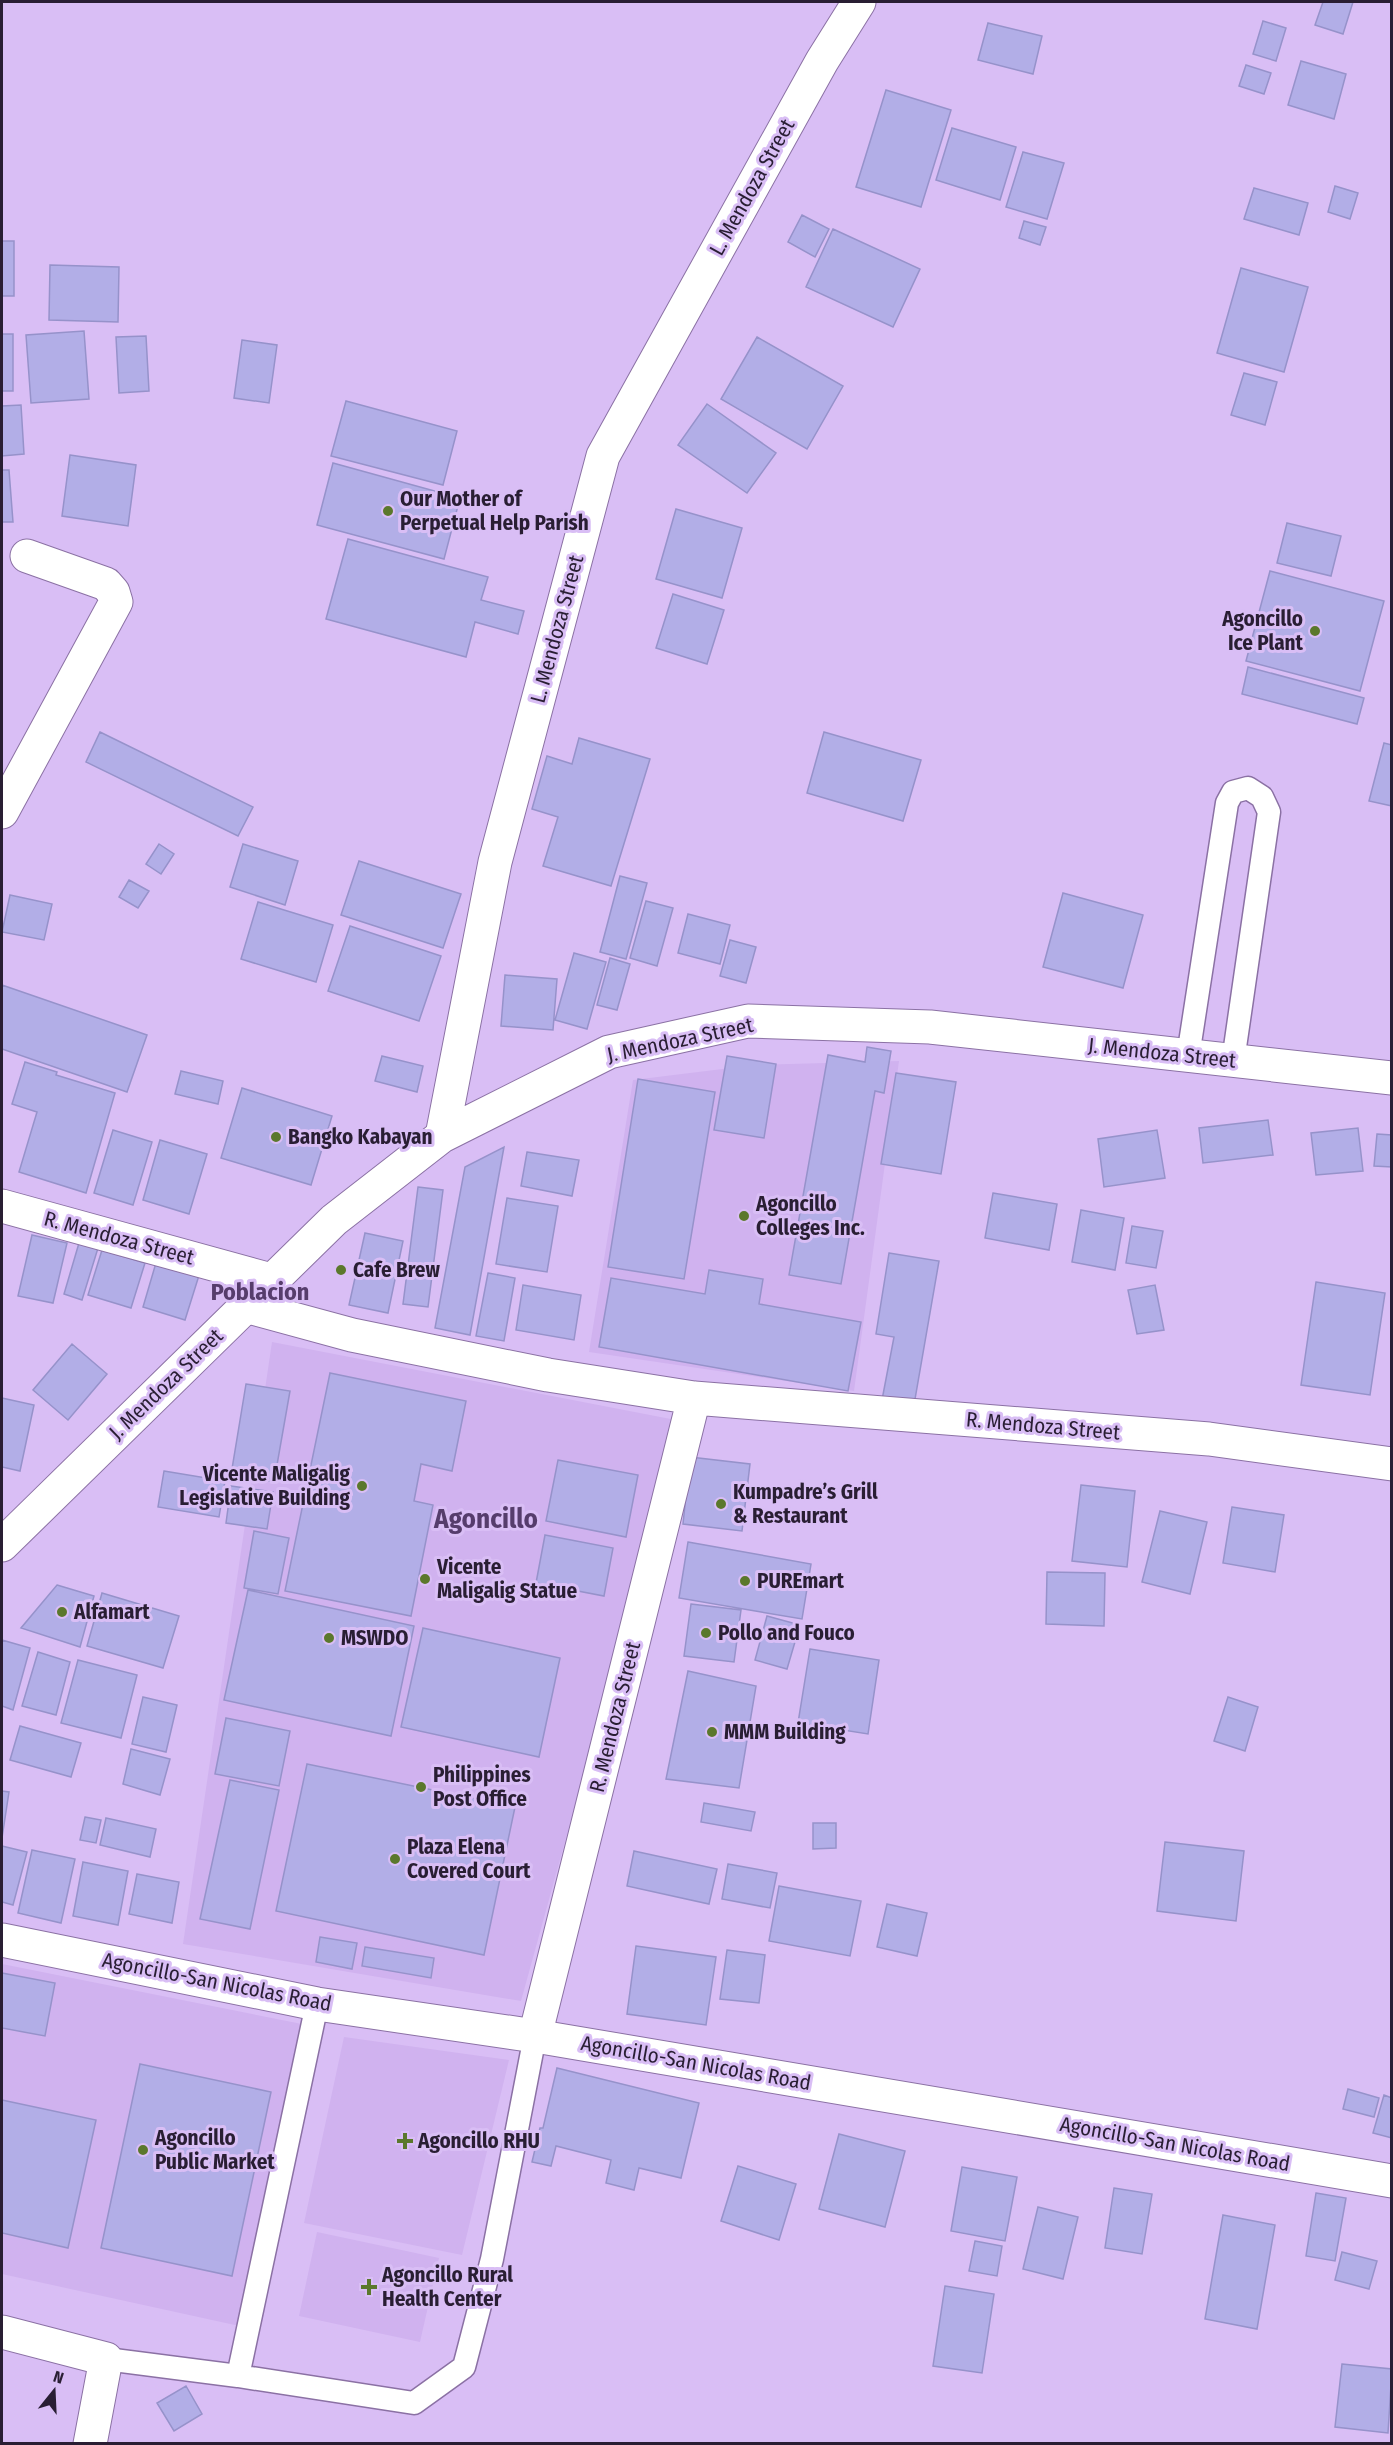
<svg xmlns="http://www.w3.org/2000/svg" width="1393" height="2445" viewBox="0 0 1393 2445" font-family="'Fira Sans Condensed',sans-serif">
	<rect width="100%" height="100%" fill="#d9bef5"/>
	<path fill="#d0b2ef" d="M 899,1061 L 854,1391 L 589,1352 L 633,1080 L 755,1065 Z
		M 272,1342 L 681,1421 L 521,2001 L 183,1944 Z
		M 2,1964 L 312,2026 L 244,2327 L 2,2274 Z
		M 344,2037 L 509,2060 L 462,2255 L 304,2223 Z
		M 317,2232 L 439,2258 L 420,2342 L 299,2316 Z"/>
	<path fill="#b2aee7" stroke="#9692ca" stroke-width="1.5" d="M 1323,2 L 1353,2 L 1343,34 L 1315,25 Z
		M 1263,21 L 1286,28 L 1276,61 L 1253,54 Z
		M 988,23 L 1042,36 L 1033,74 L 978,60 Z
		M 1301,61 L 1346,74 L 1334,119 L 1288,105 Z
		M 1246,65 L 1271,73 L 1264,94 L 1239,86 Z
		M 886,90 L 951,110 L 921,207 L 856,187 Z
		M 952,128 L 1016,147 L 1000,200 L 936,180 Z
		M 1023,152 L 1064,163 L 1047,219 L 1006,207 Z
		M 1335,186 L 1358,193 L 1350,219 L 1328,212 Z
		M 1254,188 L 1308,203 L 1299,235 L 1244,219 Z
		M 802,215 L 829,229 L 815,257 L 788,242 Z
		M 1024,221 L 1046,227 L 1040,245 L 1019,238 Z
		M 833,229 L 920,269 L 893,327 L 806,287 Z
		M 2,241 L 14,241 L 14,296 L 2,296 Z
		M 50,265 L 119,267 L 118,322 L 49,320 Z
		M 1241,268 L 1308,287 L 1284,372 L 1217,353 Z
		M 84,331 L 89,399 L 31,403 L 26,335 Z
		M 2,334 L 13,334 L 13,391 L 2,391 Z
		M 146,336 L 149,391 L 119,393 L 116,337 Z
		M 757,337 L 843,386 L 807,449 L 721,399 Z
		M 242,340 L 277,345 L 269,403 L 234,398 Z
		M 1244,373 L 1277,382 L 1265,425 L 1231,415 Z
		M 346,401 L 457,431 L 443,485 L 331,456 Z
		M 707,404 L 776,453 L 747,493 L 678,445 Z
		M 21,405 L 24,454 L 2,456 L 2,406 Z
		M 70,455 L 136,465 L 128,526 L 62,516 Z
		M 333,463 L 460,498 L 444,559 L 317,525 Z
		M 2,470 L 9,470 L 13,522 L 2,522 Z
		M 676,509 L 742,528 L 722,598 L 656,579 Z
		M 1287,523 L 1341,536 L 1331,576 L 1277,563 Z
		M 348,539 L 488,577 L 481,600 L 524,611 L 518,634 L 475,622 L 466,657 L 326,619 Z
		M 1270,571 L 1384,601 L 1360,691 L 1246,661 Z
		M 673,594 L 724,610 L 707,664 L 656,648 Z
		M 1248,667 L 1364,698 L 1357,724 L 1242,694 Z
		M 100,732 L 253,807 L 238,836 L 86,762 Z
		M 824,732 L 921,760 L 903,821 L 807,793 Z
		M 579,738 L 650,759 L 611,886 L 543,866 L 558,817 L 532,809 L 547,756 L 572,764 Z
		M 1384,743 L 1392,745 L 1392,806 L 1369,801 Z
		M 159,844 L 174,854 L 161,874 L 146,864 Z
		M 243,844 L 298,861 L 285,905 L 230,887 Z
		M 359,861 L 461,894 L 443,948 L 341,915 Z
		M 620,876 L 647,883 L 626,959 L 600,952 Z
		M 129,880 L 149,891 L 138,908 L 119,897 Z
		M 1063,893 L 1143,915 L 1123,988 L 1043,967 Z
		M 10,895 L 52,904 L 44,940 L 2,932 Z
		M 646,901 L 673,908 L 657,966 L 630,958 Z
		M 258,902 L 333,925 L 316,982 L 241,959 Z
		M 688,914 L 730,925 L 720,964 L 678,953 Z
		M 350,926 L 441,956 L 419,1021 L 328,991 Z
		M 730,940 L 756,947 L 746,983 L 720,976 Z
		M 574,953 L 606,962 L 587,1029 L 555,1020 Z
		M 610,958 L 630,964 L 617,1010 L 597,1005 Z
		M 505,975 L 557,979 L 553,1030 L 501,1026 Z
		M 2,985 L 147,1035 L 127,1092 L 2,1049 Z
		M 867,1047 L 891,1051 L 884,1093 L 875,1091 L 841,1284 L 789,1275 L 828,1055 L 865,1062 Z
		M 382,1056 L 423,1066 L 417,1092 L 375,1081 Z
		M 727,1056 L 776,1064 L 764,1138 L 714,1130 Z
		M 25,1062 L 57,1072 L 56,1075 L 115,1093 L 86,1193 L 19,1172 L 37,1112 L 12,1104 Z
		M 181,1071 L 223,1081 L 218,1104 L 175,1094 Z
		M 896,1073 L 956,1082 L 941,1174 L 881,1164 Z
		M 638,1079 L 715,1092 L 684,1279 L 608,1267 Z
		M 242,1088 L 332,1116 L 311,1185 L 221,1158 Z
		M 1268,1120 L 1273,1155 L 1203,1163 L 1199,1128 Z
		M 1358,1128 L 1363,1171 L 1316,1175 L 1311,1133 Z
		M 113,1130 L 152,1142 L 133,1205 L 94,1193 Z
		M 1157,1130 L 1165,1178 L 1104,1187 L 1098,1139 Z
		M 1377,1134 L 1392,1135 L 1392,1167 L 1374,1166 Z
		M 160,1140 L 207,1154 L 189,1214 L 143,1200 Z
		M 504,1147 L 470,1335 L 435,1328 L 465,1167 Z
		M 527,1152 L 579,1160 L 572,1196 L 521,1186 Z
		M 418,1187 L 443,1190 L 428,1307 L 403,1304 Z
		M 993,1193 L 1057,1204 L 1049,1250 L 985,1238 Z
		M 507,1198 L 558,1206 L 547,1272 L 496,1264 Z
		M 1081,1210 L 1124,1218 L 1115,1270 L 1072,1262 Z
		M 1132,1226 L 1163,1231 L 1156,1268 L 1126,1263 Z
		M 365,1233 L 403,1241 L 388,1313 L 349,1305 Z
		M 32,1235 L 67,1243 L 53,1303 L 18,1296 Z
		M 79,1243 L 98,1248 L 82,1300 L 64,1294 Z
		M 102,1250 L 145,1263 L 131,1308 L 88,1295 Z
		M 889,1253 L 939,1261 L 914,1405 L 882,1400 L 894,1337 L 876,1334 Z
		M 158,1256 L 201,1269 L 185,1320 L 143,1307 Z
		M 709,1270 L 763,1279 L 759,1304 L 861,1322 L 848,1391 L 599,1347 L 611,1278 L 705,1294 Z
		M 488,1273 L 515,1278 L 504,1341 L 476,1336 Z
		M 1316,1282 L 1385,1293 L 1370,1395 L 1301,1385 Z
		M 523,1285 L 581,1295 L 574,1340 L 516,1330 Z
		M 1155,1285 L 1164,1330 L 1137,1334 L 1128,1290 Z
		M 72,1344 L 107,1374 L 68,1420 L 33,1390 Z
		M 330,1373 L 466,1401 L 452,1471 L 421,1464 L 414,1501 L 433,1505 L 411,1616 L 285,1591 Z
		M 246,1384 L 290,1391 L 274,1482 L 231,1475 Z
		M 2,1398 L 34,1405 L 20,1471 L 2,1467 Z
		M 690,1457 L 750,1464 L 742,1531 L 683,1524 Z
		M 558,1460 L 638,1475 L 626,1537 L 546,1521 Z
		M 164,1471 L 225,1481 L 219,1517 L 158,1507 Z
		M 1081,1485 L 1135,1491 L 1127,1567 L 1072,1561 Z
		M 231,1486 L 273,1492 L 267,1529 L 226,1523 Z
		M 1232,1507 L 1284,1515 L 1275,1572 L 1223,1563 Z
		M 1160,1511 L 1207,1522 L 1190,1594 L 1142,1582 Z
		M 254,1531 L 289,1538 L 278,1594 L 244,1588 Z
		M 545,1535 L 613,1548 L 604,1596 L 536,1583 Z
		M 688,1542 L 811,1564 L 802,1619 L 679,1598 Z
		M 1047,1572 L 1105,1573 L 1104,1626 L 1046,1624 Z
		M 57,1585 L 94,1596 L 80,1647 L 21,1628 Z
		M 248,1590 L 414,1626 L 391,1736 L 224,1700 Z
		M 102,1593 L 179,1616 L 163,1668 L 87,1646 Z
		M 691,1604 L 741,1610 L 734,1662 L 684,1656 Z
		M 767,1616 L 800,1625 L 787,1669 L 755,1660 Z
		M 423,1628 L 560,1658 L 539,1757 L 401,1727 Z
		M 2,1640 L 30,1648 L 13,1710 L 2,1706 Z
		M 810,1649 L 879,1660 L 868,1734 L 798,1723 Z
		M 38,1652 L 70,1662 L 56,1715 L 22,1706 Z
		M 78,1660 L 137,1675 L 121,1738 L 61,1723 Z
		M 688,1671 L 756,1686 L 739,1788 L 666,1779 Z
		M 143,1697 L 177,1705 L 166,1752 L 132,1744 Z
		M 1228,1697 L 1258,1707 L 1245,1751 L 1214,1741 Z
		M 226,1718 L 290,1731 L 279,1786 L 215,1774 Z
		M 20,1726 L 81,1743 L 71,1777 L 10,1760 Z
		M 131,1749 L 170,1759 L 160,1795 L 123,1784 Z
		M 307,1764 L 515,1807 L 484,1955 L 276,1911 Z
		M 230,1780 L 279,1790 L 250,1929 L 200,1919 Z
		M 2,1791 L 9,1792 L 2,1838 Z
		M 704,1803 L 755,1812 L 751,1831 L 701,1822 Z
		M 85,1817 L 101,1820 L 96,1843 L 80,1840 Z
		M 106,1818 L 156,1829 L 150,1857 L 100,1845 Z
		M 813,1823 L 836,1823 L 836,1848 L 813,1849 Z
		M 1165,1842 L 1244,1851 L 1236,1921 L 1157,1911 Z
		M 2,1846 L 27,1852 L 13,1905 L 2,1902 Z
		M 32,1850 L 75,1859 L 61,1923 L 18,1913 Z
		M 634,1851 L 717,1869 L 709,1904 L 627,1886 Z
		M 83,1862 L 128,1871 L 118,1925 L 73,1916 Z
		M 728,1864 L 777,1873 L 770,1908 L 722,1899 Z
		M 137,1874 L 179,1882 L 172,1923 L 129,1914 Z
		M 779,1886 L 861,1901 L 850,1956 L 769,1941 Z
		M 887,1904 L 927,1913 L 917,1956 L 877,1947 Z
		M 320,1937 L 357,1943 L 352,1969 L 316,1962 Z
		M 636,1946 L 716,1957 L 706,2025 L 627,2014 Z
		M 365,1947 L 434,1958 L 431,1978 L 362,1966 Z
		M 727,1950 L 765,1955 L 759,2003 L 720,1999 Z
		M 2,1973 L 55,1983 L 45,2036 L 2,2028 Z
		M 140,2064 L 271,2092 L 232,2276 L 101,2248 Z
		M 557,2068 L 699,2103 L 681,2178 L 639,2168 L 634,2190 L 606,2183 L 611,2160 L 556,2146 L 551,2166 L 532,2162 L 540,2128 L 543,2128 Z
		M 1348,2089 L 1379,2098 L 1374,2117 L 1343,2109 Z
		M 1384,2095 L 1392,2098 L 1392,2138 L 1373,2133 Z
		M 2,2100 L 96,2120 L 68,2248 L 2,2233 Z
		M 839,2134 L 905,2151 L 885,2227 L 819,2209 Z
		M 738,2166 L 796,2184 L 779,2240 L 721,2221 Z
		M 962,2167 L 1017,2177 L 1005,2241 L 951,2231 Z
		M 1114,2188 L 1152,2194 L 1142,2254 L 1105,2248 Z
		M 1316,2193 L 1346,2198 L 1335,2261 L 1306,2256 Z
		M 1038,2207 L 1078,2217 L 1063,2279 L 1023,2269 Z
		M 1223,2215 L 1275,2225 L 1257,2329 L 1205,2319 Z
		M 975,2241 L 1002,2246 L 997,2276 L 969,2271 Z
		M 1342,2252 L 1377,2261 L 1369,2289 L 1335,2280 Z
		M 945,2286 L 994,2294 L 982,2373 L 933,2366 Z
		M 1342,2364 L 1392,2369 L 1388,2433 L 1335,2427 Z
		M 186,2386 L 202,2414 L 174,2431 L 157,2403 Z"/>
	<g fill="none" stroke-linecap="round" stroke-linejoin="round">
		<defs>
			<path id="lane" d="M 1188,1056 L 1227,803 L 1233,792 L 1248,788 L 1262,797 L 1269,812 L 1233,1061
				M 106,2359 L 238,2376 L 414,2403 L 464,2367 L 492,2259 L 535,2036
				M 238,2376 L 317,2004"/>
			<path id="street" d="M 2,812 L 116,602 L 113,592 L 106,584 L 27,556
				M 245,1306 L 352,1335 L 548,1375 L 694,1398 L 1209,1439 L 1392,1464
				M 535,2036 L 694,1398"/>
			<path id="secondary" d="M 442,1136 L 495,862 L 603,456 L 822,61 L 859,2
				M 2,1206 L 271,1280
				M 2,1545 L 334,1220 L 442,1136 L 609,1052 L 748,1021 L 930,1027 L 1392,1078
				M 2,1940 L 317,2004 L 535,2036 L 1392,2181
				M 2,2332 L 106,2359 L 90,2444"/>
		</defs>
		<use href="#lane" stroke="#8b71a4" stroke-width="25"/>
		<use href="#street" stroke="#8b71a4" stroke-width="35"/>
		<use href="#secondary" stroke="#8b71a4" stroke-width="35"/>
		<use href="#lane" stroke="#fff" stroke-width="22"/>
		<use href="#street" stroke="#fff" stroke-width="33"/>
		<use href="#secondary" stroke="#fff" stroke-width="33"/>
	</g>
	<g fill="#5b782c" stroke="#d9bef5" stroke-width="2">
		<circle cx="388" cy="511" r="6"/>
		<circle cx="1315" cy="631" r="6"/>
		<circle cx="276" cy="1137" r="6"/>
		<circle cx="744" cy="1216" r="6"/>
		<circle cx="341" cy="1270" r="6"/>
		<circle cx="362" cy="1486" r="6"/>
		<circle cx="721" cy="1504" r="6"/>
		<circle cx="425" cy="1579" r="6"/>
		<circle cx="745" cy="1581" r="6"/>
		<circle cx="62" cy="1612" r="6"/>
		<circle cx="706" cy="1633" r="6"/>
		<circle cx="329" cy="1638" r="6"/>
		<circle cx="712" cy="1732" r="6"/>
		<circle cx="421" cy="1787" r="6"/>
		<circle cx="395" cy="1859" r="6"/>
		<path d="M402 2132h6v6h6v6h-6v6h-6v-6h-6v-6h6z"/>
		<circle cx="143" cy="2150" r="6"/>
		<path d="M366 2278h6v6h6v6h-6v6h-6v-6h-6v-6h6z"/>
	</g>
	<g text-anchor="middle" dominant-baseline="central" stroke-width="6" stroke-linejoin="round" paint-order="stroke">
		<g font-size="21" fill="#291e33" stroke="#d9bef5">
			<text transform="translate(752 187) rotate(-61)">L. Mendoza Street</text>
			<text transform="translate(557 629) rotate(-75)">L. Mendoza Street</text>
			<text transform="translate(680 1040) rotate(-12)">J. Mendoza Street</text>
			<text transform="translate(1162 1053) rotate(6)">J. Mendoza Street</text>
			<text transform="translate(119 1238) rotate(15)">R. Mendoza Street</text>
			<text transform="translate(166 1384) rotate(-44)">J. Mendoza Street</text>
			<text transform="translate(1043 1426) rotate(5)">R. Mendoza Street</text>
			<text transform="translate(615 1717) rotate(-76)">R. Mendoza Street</text>
			<text transform="translate(217 1982) rotate(11)">Agoncillo-San Nicolas Road</text>
			<text transform="translate(696 2063) rotate(10)">Agoncillo-San Nicolas Road</text>
			<text transform="translate(1175 2144) rotate(10)">Agoncillo-San Nicolas Road</text>
		</g>
		<g font-size="21" font-weight="bold" fill="#291e33" stroke="#d9bef5" text-anchor="start">
			<text x="400" y="499">Our Mother of<tspan x="400" dy="24">Perpetual Help Parish</tspan></text>
			<text x="1303" y="619" text-anchor="end">Agoncillo<tspan x="1303" dy="24">Ice Plant</tspan></text>
			<text x="288" y="1137">Bangko Kabayan</text>
			<text x="756" y="1204">Agoncillo<tspan x="756" dy="24">Colleges Inc.</tspan></text>
			<text x="353" y="1270">Cafe Brew</text>
			<text x="350" y="1474" text-anchor="end">Vicente Maligalig<tspan x="350" dy="24">Legislative Building</tspan></text>
			<text x="733" y="1492">Kumpadre’s Grill<tspan x="733" dy="24">&amp; Restaurant</tspan></text>
			<text x="437" y="1567">Vicente<tspan x="437" dy="24">Maligalig Statue</tspan></text>
			<text x="757" y="1581">PUREmart</text>
			<text x="74" y="1612">Alfamart</text>
			<text x="718" y="1633">Pollo and Fouco</text>
			<text x="341" y="1638">MSWDO</text>
			<text x="724" y="1732">MMM Building</text>
			<text x="433" y="1775">Philippines<tspan x="433" dy="24">Post Office</tspan></text>
			<text x="407" y="1847">Plaza Elena<tspan x="407" dy="24">Covered Court</tspan></text>
			<text x="155" y="2138">Agoncillo<tspan x="155" dy="24">Public Market</tspan></text>
			<text x="418" y="2141">Agoncillo RHU</text>
			<text x="382" y="2275">Agoncillo Rural<tspan x="382" dy="24">Health Center</tspan></text>
		</g>
		<g font-size="24" font-weight="bold" fill="#563d6c" stroke="#d9bef5">
			<text x="260" y="1292">Poblacion</text>
		</g>
		<g font-size="27" font-weight="bold" fill="#563d6c" stroke="#d9bef5">
			<text x="486" y="1519">Agoncillo</text>
		</g>
	</g>
	<rect width="1393" height="2445" fill="none" stroke="#291e33" stroke-width="6"/>
	<g transform="translate(54 2391) rotate(18)" stroke="#d9bef5" stroke-width="4.5" paint-order="stroke">
	<path d="M0-4.5L10 22L0 15L-10 22Z" fill="#291e33"/>
	<text y="-9" font-size="16" font-weight="bold" text-anchor="middle" fill="#291e33">N</text>
	</g>
</svg>
